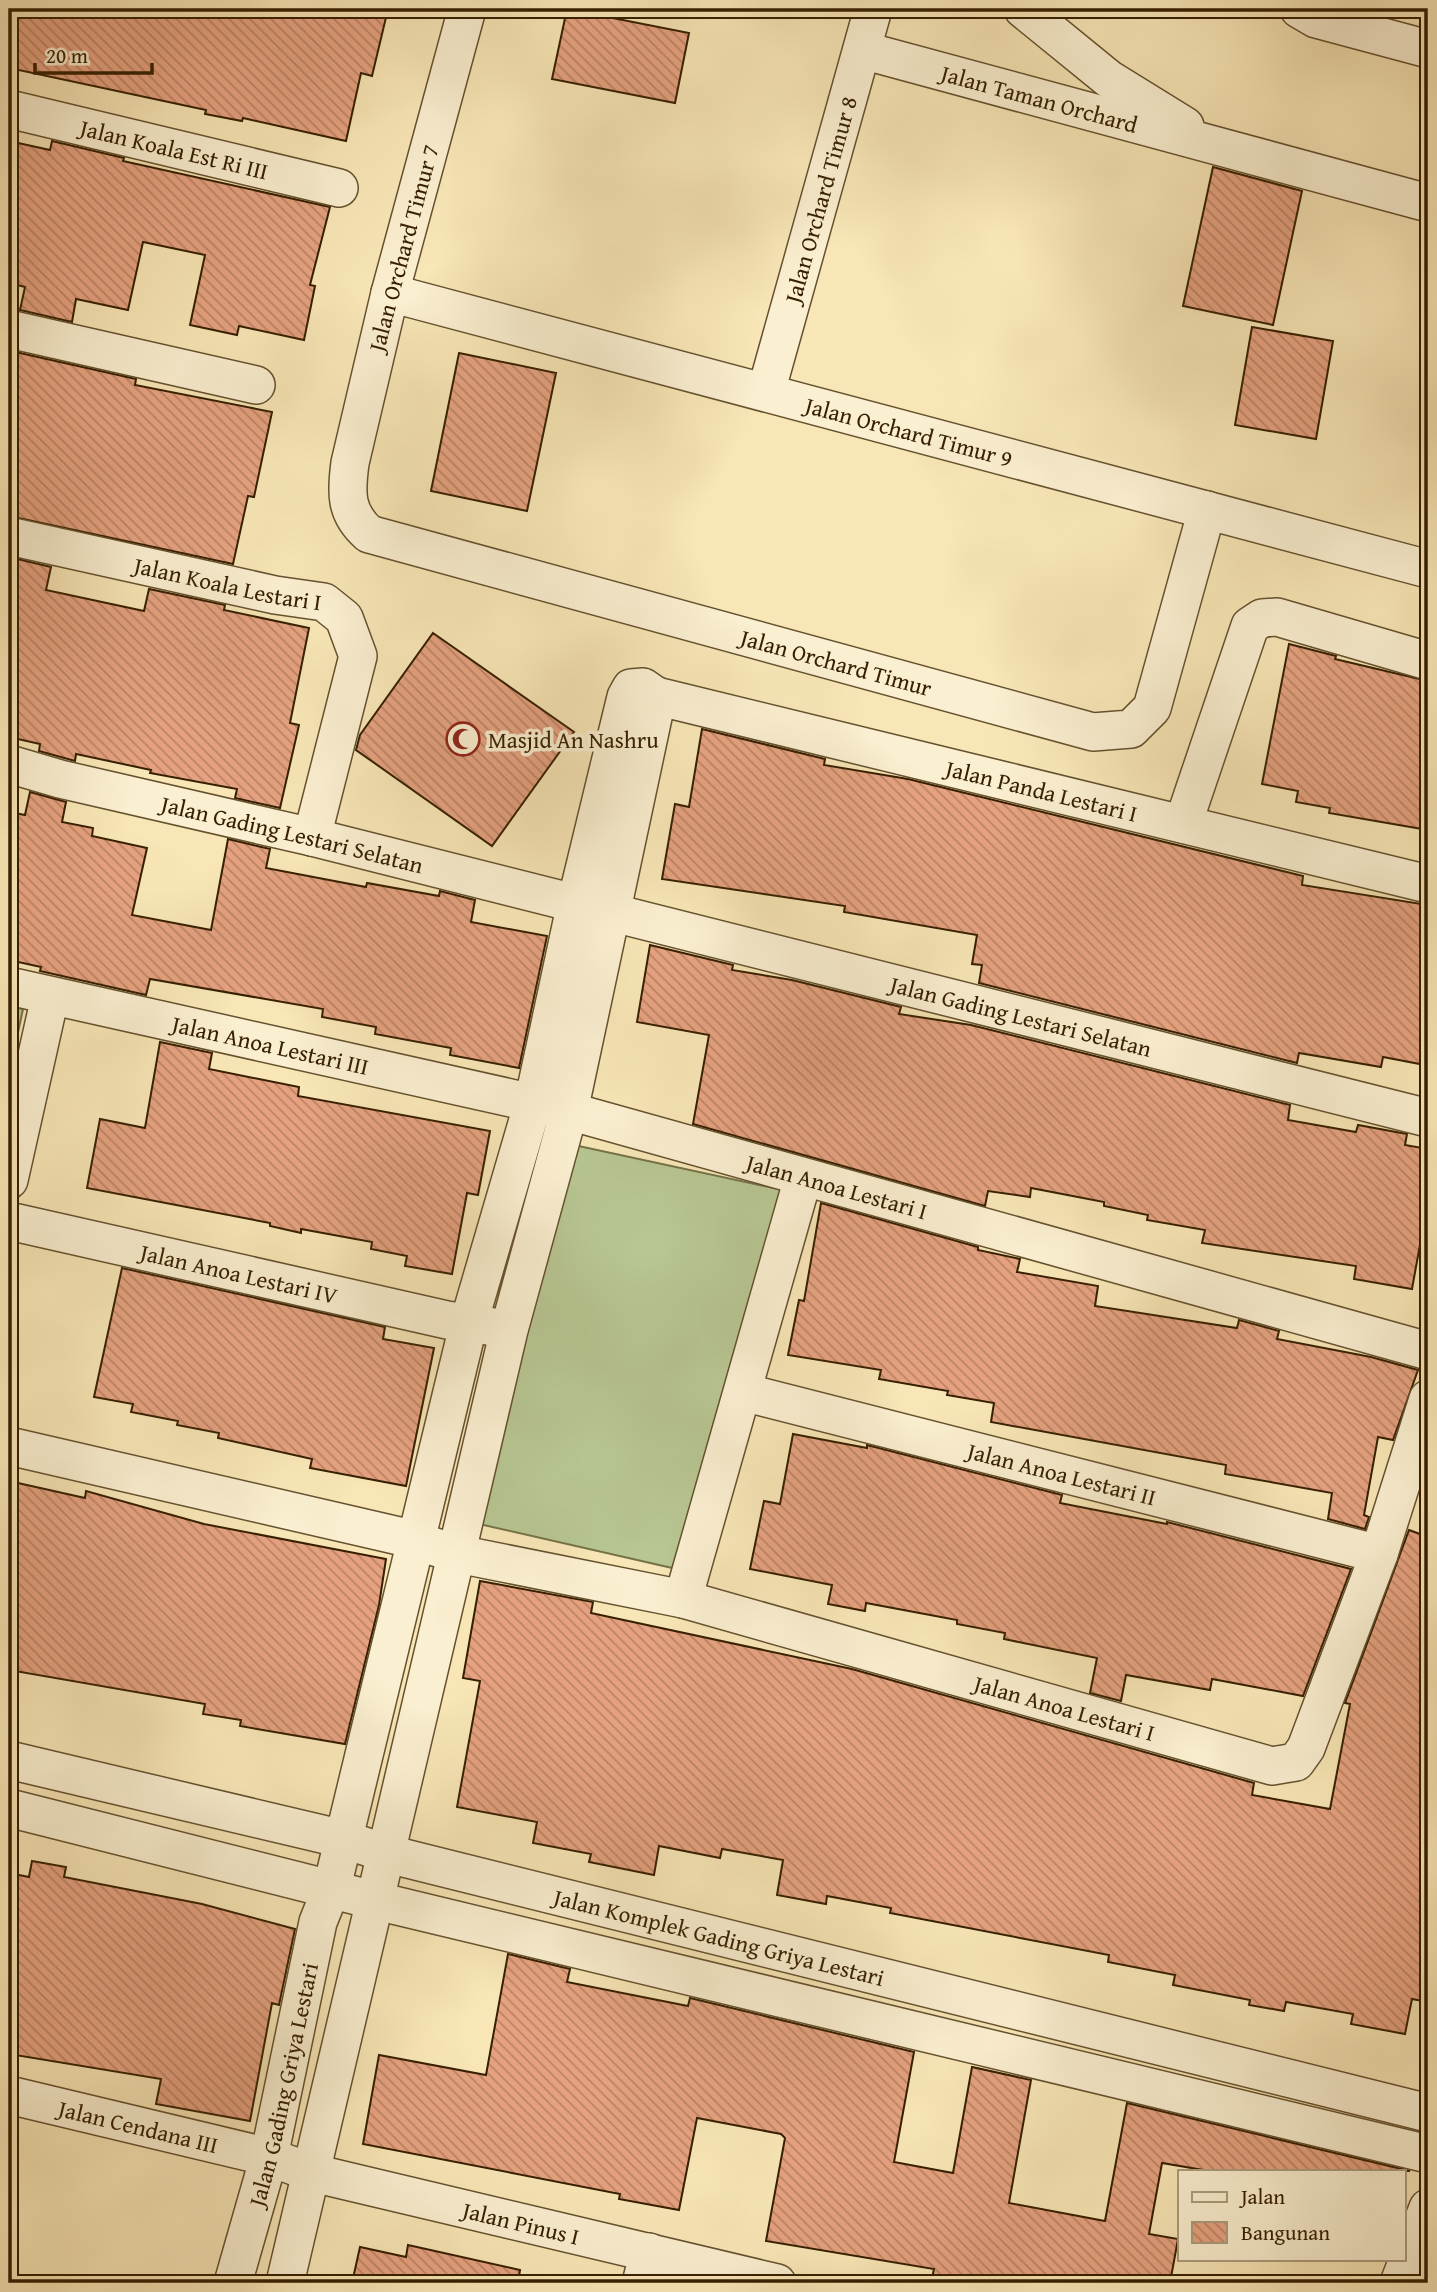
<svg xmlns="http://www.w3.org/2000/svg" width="1437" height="2292" viewBox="0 0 1437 2292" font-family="'Gentium Book Plus',serif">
	<defs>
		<pattern id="park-crowns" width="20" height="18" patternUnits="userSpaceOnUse" patternTransform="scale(1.75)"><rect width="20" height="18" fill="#b7c692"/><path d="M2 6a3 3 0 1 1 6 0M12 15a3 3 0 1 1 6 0" fill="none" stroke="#9eaa7c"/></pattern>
		<pattern id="building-back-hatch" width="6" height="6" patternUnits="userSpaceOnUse" patternTransform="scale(1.75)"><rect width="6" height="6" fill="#e6a280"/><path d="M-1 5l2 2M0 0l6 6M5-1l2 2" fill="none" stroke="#bb8366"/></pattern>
	</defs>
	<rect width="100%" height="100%" fill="#f8e6b6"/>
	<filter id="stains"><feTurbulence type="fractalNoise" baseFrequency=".00286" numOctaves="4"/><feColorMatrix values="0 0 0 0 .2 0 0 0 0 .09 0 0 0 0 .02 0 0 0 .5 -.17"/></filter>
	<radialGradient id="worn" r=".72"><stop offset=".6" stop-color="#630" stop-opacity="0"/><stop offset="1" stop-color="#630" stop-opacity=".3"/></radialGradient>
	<path fill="#b7c692" stroke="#767249" stroke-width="2" d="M 560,1142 L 792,1192 L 681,1570 L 466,1521 Z"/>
	<path fill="url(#park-crowns)" stroke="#767249" stroke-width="2" d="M 9,1006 L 23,1009 L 9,1075 Z"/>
	<path fill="url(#building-back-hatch)" stroke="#361f00" stroke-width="2" d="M 9,9 L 388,9 L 372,76 L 361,73 L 346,141 L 243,118 L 242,121 L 205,114 L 206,110 L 14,69 L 16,61 L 9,59 Z
		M 567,9 L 689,33 L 675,103 L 552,79 Z
		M 9,141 L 50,150 L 52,141 L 124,158 L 123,161 L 330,207 L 310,285 L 315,286 L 304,340 L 239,326 L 237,335 L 190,325 L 205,255 L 143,242 L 128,310 L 76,299 L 72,322 L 20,310 L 25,287 L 9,283 Z
		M 1213,167 L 1302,191 L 1273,325 L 1183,306 Z
		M 1252,327 L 1333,341 L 1316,439 L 1235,425 Z
		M 11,351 L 136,379 L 135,385 L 272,412 L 254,497 L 248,496 L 233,564 L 9,516 L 9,364 Z
		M 459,353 L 556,373 L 527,511 L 431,491 Z
		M 9,557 L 51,567 L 46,590 L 144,611 L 149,589 L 225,605 L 224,610 L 309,628 L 290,723 L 299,725 L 280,808 L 235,798 L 237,789 L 150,773 L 151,770 L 76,754 L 75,761 L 39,751 L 40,744 L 9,737 Z
		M 433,633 L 574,732 L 492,846 L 356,750 L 360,735 Z
		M 1289,644 L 1336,656 L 1335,659 L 1428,681 L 1428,830 L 1329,813 L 1330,808 L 1296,802 L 1298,791 L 1262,784 Z
		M 702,729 L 825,759 L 824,765 L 908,779 L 1303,876 L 1302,885 L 1428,905 L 1428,1046 L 1425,1065 L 1383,1057 L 1381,1067 L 1299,1053 L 1297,1063 L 979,983 L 982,965 L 972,964 L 977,935 L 844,912 L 845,906 L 662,879 L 675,804 L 689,807 Z
		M 30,792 L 66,802 L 62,822 L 93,828 L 92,836 L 147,848 L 132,915 L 211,930 L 228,839 L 270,849 L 266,868 L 366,887 L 367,883 L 439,896 L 440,891 L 475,900 L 471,922 L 547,936 L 519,1068 L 450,1055 L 451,1048 L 375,1034 L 376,1027 L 322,1017 L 323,1009 L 150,979 L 146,995 L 40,971 L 41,967 L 9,960 L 9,812 L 25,815 Z
		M 650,945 L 733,965 L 732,970 L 792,980 L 901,1007 L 899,1014 L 971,1025 L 1290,1105 L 1288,1120 L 1356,1132 L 1358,1125 L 1407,1134 L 1405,1145 L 1428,1149 L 1428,1218 L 1425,1217 L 1412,1289 L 1354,1279 L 1356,1266 L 1202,1243 L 1205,1230 L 1147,1220 L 1148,1215 L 1104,1206 L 1104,1202 L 1031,1188 L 1030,1197 L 988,1191 L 985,1206 L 693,1124 L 709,1035 L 637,1022 Z
		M 160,1042 L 212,1053 L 209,1069 L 299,1087 L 298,1096 L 490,1131 L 478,1195 L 467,1193 L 452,1274 L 405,1266 L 407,1256 L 371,1249 L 372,1242 L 301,1229 L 301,1233 L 270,1226 L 270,1223 L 87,1188 L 100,1119 L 145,1128 Z
		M 821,1203 L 978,1247 L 978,1250 L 1020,1259 L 1017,1272 L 1098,1286 L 1095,1306 L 1237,1328 L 1239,1320 L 1279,1331 L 1277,1339 L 1371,1357 L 1418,1370 L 1393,1440 L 1378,1437 L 1364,1515 L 1369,1517 L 1365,1529 L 1328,1519 L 1332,1493 L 1225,1474 L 1226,1465 L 991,1422 L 994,1403 L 947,1395 L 948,1391 L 879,1379 L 881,1370 L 788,1355 L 799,1300 L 804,1301 Z
		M 122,1268 L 385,1327 L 383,1339 L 434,1348 L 406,1486 L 310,1468 L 312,1459 L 218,1438 L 219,1433 L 177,1425 L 178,1421 L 131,1412 L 133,1404 L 94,1397 Z
		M 793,1434 L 867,1448 L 867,1445 L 1062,1495 L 1060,1503 L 1167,1524 L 1167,1522 L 1351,1569 L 1303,1696 L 1212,1679 L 1210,1690 L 1126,1675 L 1121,1701 L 1090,1693 L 1097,1658 L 1004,1639 L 1005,1633 L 957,1624 L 957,1620 L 866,1603 L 865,1611 L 828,1604 L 832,1585 L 750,1569 L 764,1501 L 780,1504 Z
		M 9,1481 L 85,1498 L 86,1491 L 204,1524 L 386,1559 L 379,1605 L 345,1744 L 240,1726 L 241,1720 L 203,1714 L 205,1704 L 9,1670 Z
		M 1409,1530 L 1428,1537 L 1428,2002 L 1412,1999 L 1405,2034 L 1351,2024 L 1353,2014 L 1286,2002 L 1284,2011 L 1249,2005 L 1250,2000 L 1173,1985 L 1175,1975 L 1108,1962 L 1109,1955 L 890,1913 L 891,1908 L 827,1896 L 826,1904 L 777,1895 L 783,1860 L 722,1849 L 720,1858 L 659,1846 L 654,1875 L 589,1862 L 591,1854 L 533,1843 L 537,1822 L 457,1807 L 480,1681 L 463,1678 L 480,1581 L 593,1602 L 591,1613 L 852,1669 L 1254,1783 L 1252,1795 L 1330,1809 L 1350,1704 L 1345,1703 Z
		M 32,1861 L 66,1867 L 64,1877 L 202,1904 L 295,1929 L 279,2005 L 272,2003 L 250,2121 L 156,2104 L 161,2079 L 9,2054 L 9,1873 L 29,1877 Z
		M 508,1954 L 570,1969 L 567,1982 L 688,2006 L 690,1998 L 914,2052 L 894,2162 L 953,2173 L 972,2067 L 1031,2080 L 1009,2203 L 1105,2221 L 1127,2103 L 1410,2171 L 1209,2171 L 1162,2163 L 1149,2234 L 1178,2239 L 1170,2283 L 959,2283 L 932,2278 L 934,2269 L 766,2241 L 785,2138 L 781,2134 L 697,2118 L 679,2210 L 619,2199 L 620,2194 L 363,2144 L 379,2055 L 486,2075 Z
		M 408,2245 L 520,2270 L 518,2283 L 352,2283 L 360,2247 L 406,2257 Z"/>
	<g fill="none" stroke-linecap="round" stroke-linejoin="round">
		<defs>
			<g id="minor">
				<path id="s1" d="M 467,9 L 390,293 L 350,463 C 346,493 345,513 369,534 L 1093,732 L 1131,729 L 1152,708 L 1207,510"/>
				<path d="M 1023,9 L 1109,79 L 1185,126"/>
				<path d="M 1299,9 L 1316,19 L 1428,49"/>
				<path id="s2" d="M 862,50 L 1428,203"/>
				<path id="s3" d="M 9,109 L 339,188"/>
				<path id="s4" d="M 390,293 L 1428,569"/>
				<path d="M 9,329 L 256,385"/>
				<path id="s5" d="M 766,392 L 873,9"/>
				<path id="s6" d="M 9,536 L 275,595 L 324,602 L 344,618 L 358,656 L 312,837"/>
				<path id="s7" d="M 656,696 L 1428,884"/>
				<path id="s8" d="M 9,764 L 60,779 L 312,837 L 1428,1118"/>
				<path d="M 1183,824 L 1250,626 L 1262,618 L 1277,617 L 1428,661"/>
				<path id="s9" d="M 9,986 L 569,1111 L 1428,1351"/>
				<path d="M 9,1180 L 50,997"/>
				<path id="s10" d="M 9,1221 L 447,1320 L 494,1327"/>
				<path id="s11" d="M 743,1392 L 1379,1554"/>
				<path id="s12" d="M 9,1446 L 399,1536 L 458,1554 L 683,1599 L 1272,1766 L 1296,1762 L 1306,1748 L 1379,1554 L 1428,1399"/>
				<path d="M 683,1599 L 803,1178"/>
				<path id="s13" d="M 9,1760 L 343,1839 L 388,1854 L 1428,2113"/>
				<path d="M 9,1808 L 377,1901 L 1428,2154"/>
				<path id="s14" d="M 9,2095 L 269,2157 L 313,2173 L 777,2283"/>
				<path id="s15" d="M 233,2283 L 269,2157 L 318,1922 L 332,1887 L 469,1322 L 533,1103 L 576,903 L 626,697 L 631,688 L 643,687 L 656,696 L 655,708 L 569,1111 L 509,1330 L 285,2283"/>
				<path d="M 641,2283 L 649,2252"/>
				<path d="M 1399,2283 L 1428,2208"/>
			</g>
		</defs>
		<use href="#minor" stroke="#66512e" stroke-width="40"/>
		<use href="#minor" stroke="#faefd0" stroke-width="37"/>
	</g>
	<defs>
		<symbol id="mosque-ring" viewBox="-11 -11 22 22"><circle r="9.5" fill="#faefd0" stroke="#8f2418" stroke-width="1.5"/><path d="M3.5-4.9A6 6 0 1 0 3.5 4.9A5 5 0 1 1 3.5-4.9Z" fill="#8f2418"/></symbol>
	</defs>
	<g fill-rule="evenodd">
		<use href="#mosque-ring" x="444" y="720" width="38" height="38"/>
	</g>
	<g text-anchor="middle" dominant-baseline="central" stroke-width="7" stroke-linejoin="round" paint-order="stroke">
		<g font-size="23" fill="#361f00" stroke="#faefd0">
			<text stroke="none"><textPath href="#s2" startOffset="184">Jalan Taman Orchard</textPath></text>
			<text stroke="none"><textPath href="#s3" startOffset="170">Jalan Koala Est Ri III</textPath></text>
			<text stroke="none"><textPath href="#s5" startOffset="200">Jalan Orchard Timur 8</textPath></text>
			<text transform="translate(403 248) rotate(-75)">Jalan Orchard Timur 7</text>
			<text stroke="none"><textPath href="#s4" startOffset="537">Jalan Orchard Timur 9</textPath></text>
			<text stroke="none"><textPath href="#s6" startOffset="224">Jalan Koala Lestari I</textPath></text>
			<text stroke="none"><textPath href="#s1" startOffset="1031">Jalan Orchard Timur</textPath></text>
			<text stroke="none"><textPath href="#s7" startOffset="397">Jalan Panda Lestari I</textPath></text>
			<text stroke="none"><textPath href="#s8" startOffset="292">Jalan Gading Lestari Selatan</textPath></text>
			<text stroke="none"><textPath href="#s8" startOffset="1043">Jalan Gading Lestari Selatan</textPath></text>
			<text stroke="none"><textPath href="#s9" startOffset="268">Jalan Anoa Lestari III</textPath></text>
			<text stroke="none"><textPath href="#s9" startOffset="852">Jalan Anoa Lestari I</textPath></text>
			<text stroke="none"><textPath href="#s10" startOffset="236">Jalan Anoa Lestari IV</textPath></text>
			<text stroke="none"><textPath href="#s11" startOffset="329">Jalan Anoa Lestari II</textPath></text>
			<text stroke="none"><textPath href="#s12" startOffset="1088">Jalan Anoa Lestari I</textPath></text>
			<text stroke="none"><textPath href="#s13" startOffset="732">Jalan Komplek Gading Griya Lestari</textPath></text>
			<text stroke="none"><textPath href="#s15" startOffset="205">Jalan Gading Griya Lestari</textPath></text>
			<text stroke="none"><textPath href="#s14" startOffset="133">Jalan Cendana III</textPath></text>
			<text stroke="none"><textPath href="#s14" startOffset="528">Jalan Pinus I</textPath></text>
		</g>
		<g font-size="23" fill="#361f00" stroke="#faefd0" text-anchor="start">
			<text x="488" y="739">Masjid An Nashru</text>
		</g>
	</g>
	<rect width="1437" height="2292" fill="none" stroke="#f8e6b6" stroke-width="35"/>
	<rect x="10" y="10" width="1416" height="2271" fill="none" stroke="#361f00" stroke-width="3.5"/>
	<rect x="18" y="18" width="1402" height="2257" fill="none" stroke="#361f00" stroke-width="2"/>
	<rect x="1178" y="2170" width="228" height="91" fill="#faefd0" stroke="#ac9c7d" stroke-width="2"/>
	<rect x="1192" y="2192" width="35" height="10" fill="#faefd0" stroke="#ac9c7d" stroke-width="2"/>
	<text x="1241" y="2204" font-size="21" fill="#361f00">Jalan</text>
	<rect x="1192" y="2222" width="35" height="21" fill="url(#building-back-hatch)" stroke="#ac9c7d" stroke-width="2"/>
	<text x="1241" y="2240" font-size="21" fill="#361f00">Bangunan</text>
	<path d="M35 63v10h117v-10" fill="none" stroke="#361f00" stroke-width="3.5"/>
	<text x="46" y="63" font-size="21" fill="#361f00" stroke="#faefd0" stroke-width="5" paint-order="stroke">20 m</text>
	<rect width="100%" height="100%" filter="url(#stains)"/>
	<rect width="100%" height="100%" fill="url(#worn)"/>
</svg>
